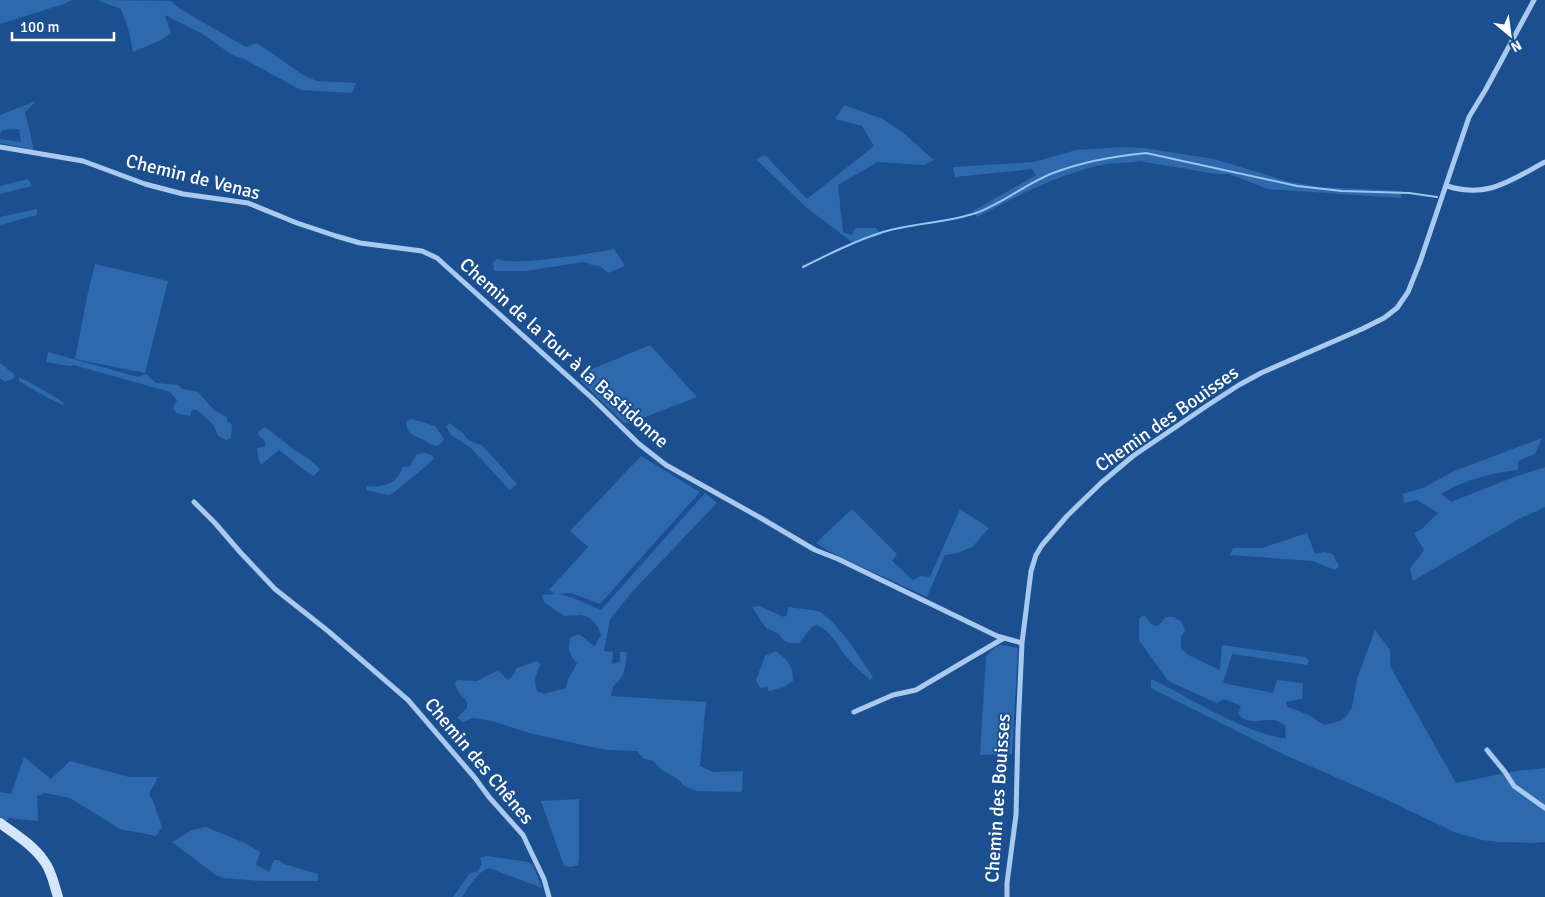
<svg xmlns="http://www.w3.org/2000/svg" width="1545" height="897" viewBox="0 0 1545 897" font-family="Signika,sans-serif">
	<rect width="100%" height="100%" fill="#1b4f8f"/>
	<path fill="#2e69ad" d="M 0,0 L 72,0 L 64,4 L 0,24 Z
		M 97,0 L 171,1 L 180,9 L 246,47 L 257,43 L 303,75 L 317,81 L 356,83 L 352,93 L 301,90 L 244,59 L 232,55 L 201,33 L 165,15 L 171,33 L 161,40 L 133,52 L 128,28 L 121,9 Z
		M 36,101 L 25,112 L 34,150 L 0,143 L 0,139 L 21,142 L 19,129 L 2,130 L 0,133 L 0,115 Z
		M 844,105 L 883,119 L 901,131 L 934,160 L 924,165 L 878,162 L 838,185 L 843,232 L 852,235 L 855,228 L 876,228 L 881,235 L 852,242 L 807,208 L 756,159 L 765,155 L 807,199 L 874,146 L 862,126 L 835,119 Z
		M 1123,147 L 1144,148 L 1214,159 L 1290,182 L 1320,187 L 1402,191 L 1401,198 L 1268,189 L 1229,174 L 1216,174 L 1139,161 C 1126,164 1113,162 1101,165 C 1056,175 1017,196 977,217 L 973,211 L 1036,175 L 1032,169 L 955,177 L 953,167 L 1034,162 L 1076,150 Z
		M 28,179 L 32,186 L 0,194 L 0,186 Z
		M 37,209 L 37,215 L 0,225 L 0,217 Z
		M 614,249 L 625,266 L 608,273 L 600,266 L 592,265 L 584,262 L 526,271 L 494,271 L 493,262 L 497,259 C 511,263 525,261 540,260 C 565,257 589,254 614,249 Z
		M 95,264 L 168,281 L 145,373 L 75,359 L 87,297 Z
		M 650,345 L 697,397 L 630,423 L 624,423 L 581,381 L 585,372 Z
		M 48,352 L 138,377 L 146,374 L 156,383 L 178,385 L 182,389 L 198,392 L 215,411 L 227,417 L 227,421 L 232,425 L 231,437 L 227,440 C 213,435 219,433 213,425 C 209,420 202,414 197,410 L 192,410 L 190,416 L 176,413 L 173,408 L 177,400 L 170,392 L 74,365 L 70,366 L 46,362 Z
		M 0,363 L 14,374 L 14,378 L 5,382 L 0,378 Z
		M 19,377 C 34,385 50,393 64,403 L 63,405 L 48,398 L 19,381 Z
		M 412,419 L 435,426 L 444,439 C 437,451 432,444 424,440 C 414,436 404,432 407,421 Z
		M 449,423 L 463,433 L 467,439 L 474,443 L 482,445 L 517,484 L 510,490 L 508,488 L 470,447 L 451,435 L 446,427 Z
		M 265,427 L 300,454 L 308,458 L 320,469 L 314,476 L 308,473 L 279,450 L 261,465 L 258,458 L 257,448 L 264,447 L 266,445 L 264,440 L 259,436 L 258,432 Z
		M 1542,438 L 1535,454 L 1518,461 L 1518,470 C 1491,473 1464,480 1441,494 L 1451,502 L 1514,477 L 1545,467 L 1545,507 L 1519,519 L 1413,581 L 1410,569 L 1424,550 L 1414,533 L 1422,529 L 1438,513 L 1417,500 L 1404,503 L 1403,494 L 1425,487 L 1454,471 Z
		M 425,453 L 431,455 L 434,458 L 430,463 L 392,494 L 387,495 L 366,490 L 367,486 C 378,488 393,485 399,475 C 401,472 401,469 403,467 L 411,466 L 412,462 L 417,454 Z
		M 641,456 L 700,492 L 600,604 L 571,593 L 558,594 L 573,598 L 601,610 L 705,493 L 717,503 L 632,592 L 610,619 L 604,651 L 613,652 L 612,664 L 620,662 L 620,652 L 627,652 C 625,668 626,676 613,686 L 611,696 L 706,702 L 700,766 L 713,772 L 743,771 L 742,791 L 739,792 L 697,791 L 684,786 L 678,779 L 662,770 L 653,761 L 644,759 L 637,751 L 608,750 L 592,747 L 529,733 L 495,722 L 480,719 L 473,718 L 463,722 L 457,718 L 467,708 L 467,702 L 458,691 L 455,684 L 457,680 L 477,681 L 497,671 L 501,673 L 507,680 L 512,677 L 517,668 L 537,661 L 541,664 C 536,674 533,680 537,691 L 544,694 L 566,688 C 567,677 573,673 577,663 C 568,653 568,651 570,638 L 578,634 C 585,637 588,643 595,646 L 601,635 L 598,627 L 590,618 L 581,615 L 564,616 L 544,602 L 542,595 L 555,594 L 549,590 L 588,547 L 570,531 Z
		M 852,509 L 897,554 L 892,561 L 913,580 L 921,576 L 930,577 L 960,509 L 989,528 L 972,547 L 958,553 L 945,555 L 927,597 L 832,553 L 816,543 Z
		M 1307,533 L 1315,554 L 1324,552 L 1333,554 L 1339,566 L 1335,570 L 1313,561 L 1230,555 L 1233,548 L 1262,548 Z
		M 759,606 L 784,617 L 787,615 L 788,607 L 818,611 C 836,619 862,660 873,677 L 870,680 C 861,672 852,663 844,654 C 836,643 829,629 816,625 L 812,627 L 799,643 C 790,644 784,643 779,634 L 766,628 L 752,607 Z
		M 1144,615 L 1152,625 L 1158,626 L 1166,617 L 1174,617 L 1182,622 L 1185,630 L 1181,637 L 1181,648 L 1188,655 L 1220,670 L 1222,645 L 1305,657 L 1309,660 L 1307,665 L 1232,654 L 1223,683 L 1273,693 L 1277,680 L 1303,683 L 1302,699 L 1286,702 L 1288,707 L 1309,715 L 1324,725 L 1341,721 L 1348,714 L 1352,707 L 1357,679 L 1375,630 L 1390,650 L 1390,666 L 1456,783 L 1516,771 L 1545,768 L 1545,842 L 1534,843 L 1499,842 L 1482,840 L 1454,832 L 1385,799 L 1285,755 L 1151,688 L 1151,679 L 1158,682 C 1198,703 1242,731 1286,739 L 1285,725 C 1281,723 1277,720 1273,720 C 1260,719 1249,726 1238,714 L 1241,706 L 1224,699 L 1217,703 L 1168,681 L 1139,640 L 1139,619 Z
		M 1001,645 L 1018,648 L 1012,754 L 980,755 L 986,656 L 995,647 Z
		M 776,651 C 788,661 793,665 793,681 L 784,687 L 769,691 L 767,687 L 760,688 L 756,680 L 765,656 Z
		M 24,757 L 51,779 L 70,761 L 129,777 L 158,777 L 149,794 L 153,801 L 162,827 L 156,836 L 120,829 L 70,798 L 45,793 L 37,796 L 38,821 L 9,818 L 6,822 L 0,818 L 0,792 L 11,794 Z
		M 579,799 L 579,860 L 578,865 L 571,867 L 564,866 L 541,801 Z
		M 206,827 L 247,844 L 260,852 L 256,865 L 269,872 L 274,860 L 279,860 L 284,864 L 318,874 L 318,881 L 261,881 L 223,878 L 216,875 L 172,842 L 192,830 Z
		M 487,856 L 528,862 L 533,865 L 542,888 L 489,868 C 477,872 469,887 462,897 L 453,897 L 470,873 L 477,872 L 482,864 L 480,858 Z"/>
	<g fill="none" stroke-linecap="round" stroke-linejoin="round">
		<path stroke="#9cc4f0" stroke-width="2" d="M 803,267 C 829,254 855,241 883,232 C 913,223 946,223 976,213 C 1002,204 1027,183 1053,173 C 1082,162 1115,156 1146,153 L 1297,186 L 1342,191 L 1409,193 L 1437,197"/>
		<path stroke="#a9c9ee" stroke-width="5" d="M 0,147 L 83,161 L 145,184 L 183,194 L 248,203 L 297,223 L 336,236 L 360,243 L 422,251 L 437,258 L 592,398 L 639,444 L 666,465 L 759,517 L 815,550 L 838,559 L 997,636 L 1022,643
			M 1447,186 C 1488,199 1511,180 1545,162
			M 194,502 L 215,523 L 240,552 L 275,589 L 328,631 L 408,700 L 475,778 L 489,797 L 523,835 L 544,879 L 549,897
			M 854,712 L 893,695 L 916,690 L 1004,638
			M 1487,750 L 1505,772 L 1514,786 L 1545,808
			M 1007,897 L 1007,883 L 1016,815 L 1018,730 L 1022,643 L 1031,571 L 1036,555 L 1042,545 L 1067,516 L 1101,483 L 1133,456 L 1208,405 L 1239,385 L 1261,373 L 1362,329 L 1384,318 L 1397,308 L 1408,292 L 1420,262 L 1469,117 L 1486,89 L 1534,0"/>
		<path stroke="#d6e6fa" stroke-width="10" d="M 0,823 C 15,834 33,845 44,861 C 52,871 54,885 58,897"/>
	</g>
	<g text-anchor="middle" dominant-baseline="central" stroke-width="4" stroke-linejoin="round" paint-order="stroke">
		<g font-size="19" fill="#fff" stroke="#1b4f8f">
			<text transform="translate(193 177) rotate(14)">Chemin de Venas</text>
			<text transform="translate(564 353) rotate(42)">Chemin de la Tour à la Bastidonne</text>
			<text transform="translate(1167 419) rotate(-35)">Chemin des Bouisses</text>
			<text transform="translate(479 761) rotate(50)">Chemin des Chênes</text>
			<text transform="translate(998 798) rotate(-86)">Chemin des Bouisses</text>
		</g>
	</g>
	<g transform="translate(1510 35) rotate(151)" stroke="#1b4f8f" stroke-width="4" paint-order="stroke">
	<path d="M0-4L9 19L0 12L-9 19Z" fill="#ffffff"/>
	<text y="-8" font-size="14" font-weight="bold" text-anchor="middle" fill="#ffffff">N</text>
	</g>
	<path d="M12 32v8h102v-8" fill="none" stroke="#ffffff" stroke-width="2.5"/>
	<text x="20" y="32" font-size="15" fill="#ffffff" stroke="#1b4f8f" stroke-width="4" paint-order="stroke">100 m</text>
</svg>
